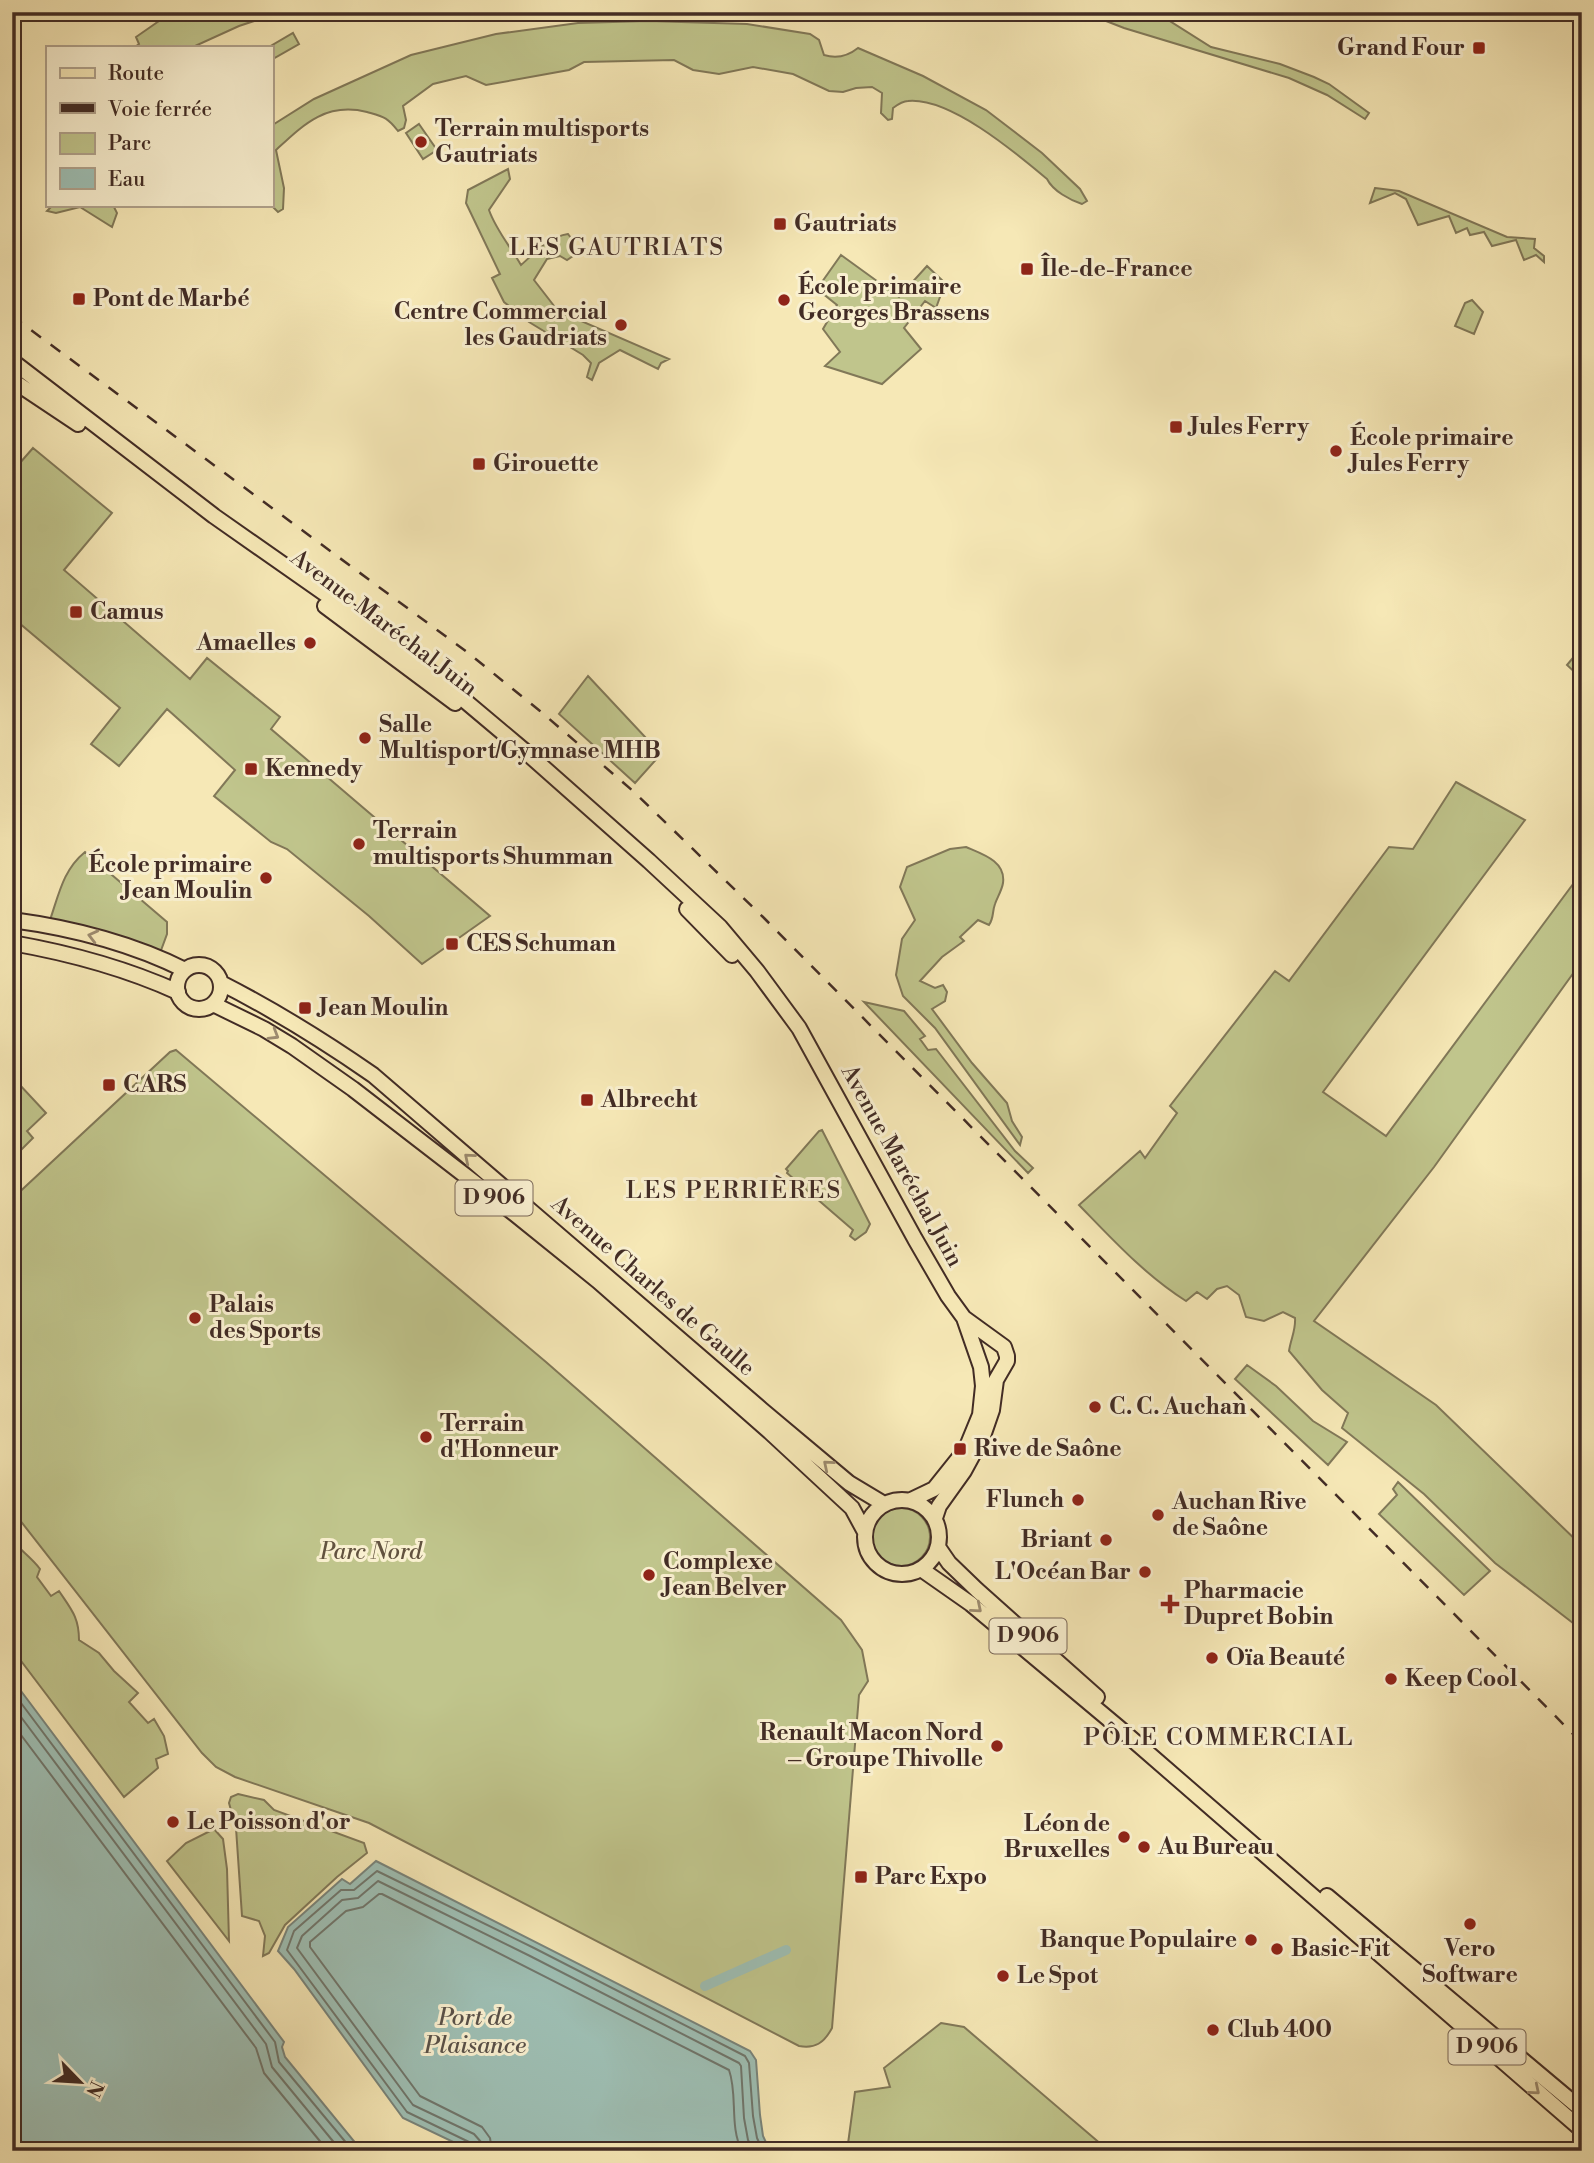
<svg xmlns="http://www.w3.org/2000/svg" width="1594" height="2163" viewBox="0 0 1594 2163" font-family="'Libre Bodoni',serif">
	<rect width="100%" height="100%" fill="#f6e8b6"/>
	<filter id="stains"><feTurbulence type="fractalNoise" baseFrequency=".00286" numOctaves="4"/><feColorMatrix values="0 0 0 0 .2 0 0 0 0 .09 0 0 0 0 .02 0 0 0 .5 -.17"/></filter>
	<radialGradient id="worn" r=".72"><stop offset=".6" stop-color="#630" stop-opacity="0"/><stop offset="1" stop-color="#630" stop-opacity=".3"/></radialGradient>
	<path fill="#c0c58c" stroke="#817858" stroke-width="2" d="M 172,12 L 281,12 L 239,26 L 193,47 L 135,47 L 139,44 L 136,37 Z
		M 1083,12 L 1144,12 L 1168,20 L 1211,47 L 1280,64 L 1314,77 L 1329,84 L 1369,113 L 1365,119 L 1327,95 L 1289,78 L 1124,28 Z
		M 648,21 L 747,24 L 810,34 L 819,40 L 824,55 C 837,59 848,56 858,48 L 923,76 L 986,110 L 1042,153 L 1080,189 L 1087,201 L 1082,204 C 1070,200 1053,191 1047,179 C 1016,153 950,97 908,101 C 903,101 897,105 893,108 L 892,119 L 888,120 L 881,113 L 882,93 L 872,87 L 856,88 L 843,92 L 829,91 L 793,74 L 753,67 L 719,74 L 693,70 L 674,60 L 584,62 L 569,70 L 486,85 L 466,76 L 433,84 L 403,106 L 406,120 L 404,128 L 398,131 C 387,117 384,117 367,112 C 326,102 304,124 276,150 L 284,188 L 283,209 L 278,212 L 271,205 L 271,126 L 314,99 L 411,55 L 496,34 L 578,23 Z
		M 293,33 L 299,44 L 271,60 L 271,47 L 269,47 Z
		M 419,124 L 437,150 L 423,159 L 406,133 Z
		M 508,169 L 510,179 L 489,210 C 496,230 510,246 521,265 C 535,253 548,237 568,234 L 574,242 L 573,256 L 567,260 L 560,256 L 547,259 L 534,280 L 558,311 L 669,359 L 661,363 L 658,369 L 620,350 L 599,363 L 592,380 L 587,377 L 591,363 L 583,355 L 529,322 L 504,302 L 492,278 L 500,274 L 466,203 L 468,190 Z
		M 1375,188 L 1399,191 L 1507,237 L 1535,239 L 1534,248 L 1544,256 L 1544,262 L 1536,255 L 1524,260 L 1516,240 L 1492,246 L 1484,232 L 1470,235 L 1467,228 L 1456,233 L 1449,216 L 1418,225 L 1406,199 L 1395,193 L 1370,203 Z
		M 53,205 L 113,205 L 117,213 L 112,227 L 80,207 L 56,213 L 47,211 Z
		M 841,255 L 899,297 L 927,266 L 945,283 L 936,308 L 925,301 L 904,328 L 921,349 L 882,384 L 825,366 L 840,352 L 823,329 L 837,305 L 817,289 Z
		M 1472,300 L 1483,312 L 1474,334 L 1455,326 L 1465,303 Z
		M 33,448 L 112,513 L 64,570 L 190,679 L 207,658 L 280,717 L 271,729 L 490,916 L 422,964 L 369,916 L 287,849 L 271,842 L 214,796 L 235,770 L 167,709 L 119,766 L 91,744 L 120,708 L 12,617 L 12,472 Z
		M 1582,647 L 1582,679 L 1567,665 Z
		M 588,676 L 661,754 L 635,783 L 559,714 Z
		M 1456,782 L 1525,820 L 1323,1092 L 1386,1136 L 1582,872 L 1582,961 L 1434,1167 L 1314,1321 L 1436,1405 L 1582,1546 L 1582,1630 L 1495,1563 L 1424,1494 L 1342,1428 L 1348,1413 L 1322,1390 L 1289,1351 C 1291,1338 1296,1330 1295,1318 L 1283,1312 L 1264,1321 L 1246,1317 L 1239,1295 L 1227,1286 L 1217,1289 L 1207,1299 L 1197,1292 L 1186,1301 C 1145,1275 1113,1240 1079,1205 L 1140,1151 L 1145,1158 L 1177,1113 L 1170,1106 L 1275,971 L 1289,981 L 1389,847 L 1413,849 Z
		M 966,847 C 982,854 1006,861 1003,883 C 1002,890 997,898 995,904 C 992,912 994,918 989,925 L 978,920 L 960,937 L 964,941 L 942,957 L 920,981 L 935,988 L 943,985 L 947,992 L 945,1001 L 932,1009 L 972,1063 L 1007,1103 L 1012,1121 L 1022,1137 L 1020,1145 L 935,1028 L 903,996 L 896,975 L 902,939 L 915,920 L 900,887 L 907,867 L 950,849 Z
		M 85,852 L 167,922 L 167,934 L 160,953 L 50,920 C 59,894 63,870 85,852 Z
		M 864,1002 L 904,1011 L 925,1036 L 920,1039 L 928,1050 L 936,1049 L 1015,1151 L 1033,1168 L 1028,1173 Z
		M 176,1050 L 546,1362 L 841,1620 L 862,1650 L 868,1681 L 859,1695 L 832,2028 C 824,2043 815,2049 799,2046 L 369,1823 L 235,1777 L 216,1767 L 202,1753 L 12,1510 L 12,1199 L 170,1052 Z
		M 16,1084 L 19,1084 L 46,1113 L 27,1131 L 33,1138 L 13,1158 L 16,1163 L 12,1167 L 12,1088 Z
		M 822,1130 L 870,1224 L 866,1232 L 855,1240 L 850,1236 L 853,1230 L 787,1173 L 788,1171 L 786,1169 L 819,1131 Z
		M 1247,1365 L 1276,1386 L 1313,1421 L 1347,1442 L 1328,1465 L 1235,1379 Z
		M 1398,1482 L 1490,1571 L 1464,1595 L 1379,1514 L 1397,1495 L 1393,1489 Z
		M872 1537a29 29 0 1 1 58 0a29 29 0 1 1-58 0Z
		M 12,1540 C 21,1551 32,1558 40,1569 L 37,1577 L 51,1596 L 59,1591 C 71,1609 79,1617 79,1640 L 99,1653 L 114,1671 L 138,1693 L 129,1702 L 148,1723 L 154,1719 L 164,1736 L 168,1754 L 156,1759 L 158,1768 L 124,1797 L 12,1649 Z
		M 238,1794 L 264,1800 L 274,1810 L 364,1843 L 367,1853 L 337,1877 L 285,1925 L 269,1953 L 263,1956 L 265,1936 L 259,1921 L 242,1916 L 236,1828 L 229,1803 L 231,1797 Z
		M 214,1829 L 223,1839 L 227,1869 L 229,1941 L 167,1861 L 186,1843 Z
		M 941,2023 L 964,2027 L 1109,2151 L 847,2151 L 855,2092 L 890,2087 L 884,2068 Z"/>
	<path fill="#9ebfb4" stroke="#79847b" stroke-width="2" d="M 12,1679 L 284,2042 L 282,2047 L 285,2057 L 362,2151 L 12,2151 Z
		M 376,1861 L 750,2051 L 756,2060 L 760,2115 L 763,2136 L 770,2151 L 472,2151 L 403,2118 L 294,1969 L 278,1951 L 288,1927 L 342,1879 L 350,1884 Z"/>
	<g fill="none" stroke-linecap="round" stroke-linejoin="round">
		<path stroke="#70766c" stroke-width="2" d="M 12,1691 L 275,2042 L 279,2062 L 353,2151
			M 12,1705 L 266,2044 L 272,2067 L 341,2151
			M 12,1723 L 256,2048 L 264,2073 L 328,2151
			M 473,2151 L 469,2142 L 407,2112 L 287,1950 L 294,1931 L 341,1890 L 354,1890 L 377,1871 L 534,1948 L 745,2056 L 749,2063 L 753,2116 L 757,2138 L 763,2151
			M 482,2151 L 481,2142 L 474,2134 L 413,2105 L 297,1948 L 302,1936 L 342,1900 L 358,1898 L 378,1881 L 530,1956 L 739,2063 L 741,2066 L 744,2118 L 748,2140 L 754,2151
			M 492,2151 L 490,2138 L 482,2127 L 420,2096 L 310,1947 L 310,1942 L 346,1911 L 363,1907 L 379,1894 L 382,1894 L 729,2070 C 738,2095 729,2126 742,2151"/>
		<path stroke="#9ebfb4" stroke-width="10" d="M 705,1986 L 786,1950"/>
		<defs>
			<path id="major" d="M 12,361 L 214,516 L 401,647 L 527,753 L 649,861 L 720,927 L 757,971 L 799,1028 L 915,1239 L 948,1296 L 964,1318 L 981,1367 L 983,1386 L 980,1415 L 966,1449 L 934,1489 L 911,1500
				M 12,380 L 78,424
				M 325,606 L 455,703
				M 687,909 L 732,955
				M 12,920 C 72,928 131,943 185,970
				M 12,943 C 69,953 125,968 178,992
				M177 987a22 22 0 1 1 44 0a22 22 0 1 1-44 0Z
				M 221,983 C 274,1010 324,1041 373,1075 L 762,1410 L 849,1483 L 884,1504
				M 213,1004 L 264,1029 L 292,1046 L 353,1089 L 515,1214 L 598,1281 L 770,1432 L 852,1508 L 865,1532
				M865 1537a37 37 0 1 1 74 0a37 37 0 1 1-74 0Z
				M 935,1518 L 939,1506 L 964,1471 L 983,1436 L 992,1410 L 996,1380 L 1007,1361 L 1007,1356 L 1004,1347 L 964,1318
				M 938,1547 L 949,1563 L 977,1590 L 1097,1697
				M 921,1569 L 971,1604 L 1118,1727 L 1582,2130
				M 1327,1896 L 1582,2110"/>
		</defs>
		<use href="#major" stroke="#422c25" stroke-width="18"/>
		<use href="#major" stroke="#f6e8b6" stroke-width="14"/>
		<path stroke="#422c25" stroke-width="2.5" stroke-dasharray="12 12" stroke-linecap="butt" d="M 12,316 L 467,652 L 540,711 L 633,791 L 763,917 L 1582,1743"/>
	</g>
	<defs><path id="oneway-chevron" d="M-2-3.5L2.5 0L-2 3.5" fill="none" stroke-width="1.6" stroke-linecap="round" stroke-linejoin="round" transform="scale(1.75)"/></defs>
	<g stroke="#9c8a6e">
		<use href="#oneway-chevron" transform="translate(93 936) rotate(-166)"/>
		<use href="#oneway-chevron" transform="translate(274 1035) rotate(31)"/>
		<use href="#oneway-chevron" transform="translate(469 1158) rotate(-140)"/>
		<use href="#oneway-chevron" transform="translate(828 1465) rotate(-140)"/>
		<use href="#oneway-chevron" transform="translate(977 1608) rotate(40)"/>
		<use href="#oneway-chevron" transform="translate(1535 2090) rotate(40)"/>
	</g>
	<g fill="#8f2418" stroke="#f9f0d0" stroke-width="2.5">
		<rect x="1472" y="41" width="14" height="14" rx="3.5"/>
		<circle cx="421" cy="142" r="7"/>
		<rect x="773" y="217" width="14" height="14" rx="3.5"/>
		<rect x="1020" y="262" width="14" height="14" rx="3.5"/>
		<rect x="72" y="292" width="14" height="14" rx="3.5"/>
		<circle cx="784" cy="300" r="7"/>
		<circle cx="621" cy="325" r="7"/>
		<rect x="1169" y="420" width="14" height="14" rx="3.5"/>
		<circle cx="1336" cy="451" r="7"/>
		<rect x="472" y="457" width="14" height="14" rx="3.5"/>
		<rect x="69" y="605" width="14" height="14" rx="3.5"/>
		<circle cx="310" cy="643" r="7"/>
		<circle cx="365" cy="738" r="7"/>
		<rect x="244" y="762" width="14" height="14" rx="3.5"/>
		<circle cx="359" cy="844" r="7"/>
		<circle cx="266" cy="878" r="7"/>
		<rect x="445" y="937" width="14" height="14" rx="3.5"/>
		<rect x="298" y="1001" width="14" height="14" rx="3.5"/>
		<rect x="102" y="1078" width="14" height="14" rx="3.5"/>
		<rect x="580" y="1093" width="14" height="14" rx="3.5"/>
		<circle cx="195" cy="1318" r="7"/>
		<circle cx="1095" cy="1407" r="7"/>
		<circle cx="426" cy="1437" r="7"/>
		<rect x="953" y="1442" width="14" height="14" rx="3.5"/>
		<circle cx="1078" cy="1500" r="7"/>
		<circle cx="1158" cy="1515" r="7"/>
		<circle cx="1106" cy="1540" r="7"/>
		<circle cx="1145" cy="1572" r="7"/>
		<circle cx="649" cy="1575" r="7"/>
		<path d="M1166.5 1593.5h7v7h7v7h-7v7h-7v-7h-7v-7h7z"/>
		<circle cx="1212" cy="1658" r="7"/>
		<circle cx="1391" cy="1679" r="7"/>
		<circle cx="997" cy="1746" r="7"/>
		<circle cx="173" cy="1822" r="7"/>
		<circle cx="1124" cy="1837" r="7"/>
		<circle cx="1144" cy="1847" r="7"/>
		<rect x="854" y="1870" width="14" height="14" rx="3.5"/>
		<circle cx="1470" cy="1924" r="7"/>
		<circle cx="1251" cy="1940" r="7"/>
		<circle cx="1277" cy="1949" r="7"/>
		<circle cx="1003" cy="1976" r="7"/>
		<circle cx="1213" cy="2030" r="7"/>
	</g>
	<g text-anchor="middle" dominant-baseline="central" stroke-width="6" stroke-linejoin="round" paint-order="stroke">
		<g fill="#f9f0d0" stroke="#796758" stroke-width="2">
			<rect x="455.5" y="1180.5" width="77" height="35" rx="5"/>
			<rect x="989.5" y="1618.5" width="77" height="35" rx="5"/>
			<rect x="1448.5" y="2029.5" width="77" height="35" rx="5"/>
		</g>
		<g font-size="21" font-weight="bold" fill="#422c25">
			<text x="494" y="1198">D 906</text>
			<text x="1028" y="1636">D 906</text>
			<text x="1487" y="2047">D 906</text>
		</g>
		<g font-size="23" font-weight="bold" fill="#422c25" stroke="#f9f0d0" text-anchor="start">
			<text x="1465" y="48" text-anchor="end">Grand Four</text>
			<text x="435" y="129">Terrain multisports<tspan x="435" dy="26">Gautriats</tspan></text>
			<text x="794" y="224">Gautriats</text>
			<text x="1041" y="269">Île-de-France</text>
			<text x="798" y="287">École primaire<tspan x="798" dy="26">Georges Brassens</tspan></text>
			<text x="93" y="299">Pont de Marbé</text>
			<text x="607" y="312" text-anchor="end">Centre Commercial<tspan x="607" dy="26">les Gaudriats</tspan></text>
			<text x="1190" y="427">Jules Ferry</text>
			<text x="1350" y="438">École primaire<tspan x="1350" dy="26">Jules Ferry</tspan></text>
			<text x="493" y="464">Girouette</text>
			<text x="90" y="612">Camus</text>
			<text x="296" y="643" text-anchor="end">Amaelles</text>
			<text x="379" y="725">Salle<tspan x="379" dy="26">Multisport/Gymnase MHB</tspan></text>
			<text x="265" y="769">Kennedy</text>
			<text x="373" y="831">Terrain<tspan x="373" dy="26">multisports Shumman</tspan></text>
			<text x="252" y="865" text-anchor="end">École primaire<tspan x="252" dy="26">Jean Moulin</tspan></text>
			<text x="466" y="944">CES Schuman</text>
			<text x="319" y="1008">Jean Moulin</text>
			<text x="123" y="1085">CARS</text>
			<text x="601" y="1100">Albrecht</text>
			<text x="209" y="1305">Palais<tspan x="209" dy="26">des Sports</tspan></text>
			<text x="1109" y="1407">C. C. Auchan</text>
			<text x="440" y="1424">Terrain<tspan x="440" dy="26">d'Honneur</tspan></text>
			<text x="974" y="1449">Rive de Saône</text>
			<text x="1064" y="1500" text-anchor="end">Flunch</text>
			<text x="1172" y="1502">Auchan Rive<tspan x="1172" dy="26">de Saône</tspan></text>
			<text x="1092" y="1540" text-anchor="end">Briant</text>
			<text x="663" y="1562">Complexe<tspan x="663" dy="26">Jean Belver</tspan></text>
			<text x="1131" y="1572" text-anchor="end">L'Océan Bar</text>
			<text x="1184" y="1591">Pharmacie<tspan x="1184" dy="26">Dupret Bobin</tspan></text>
			<text x="1226" y="1658">Oïa Beauté</text>
			<text x="1405" y="1679">Keep Cool</text>
			<text x="983" y="1733" text-anchor="end">Renault Macon Nord<tspan x="983" dy="26">– Groupe Thivolle</tspan></text>
			<text x="187" y="1822">Le Poisson d'or</text>
			<text x="1110" y="1824" text-anchor="end">Léon de<tspan x="1110" dy="26">Bruxelles</tspan></text>
			<text x="1158" y="1847">Au Bureau</text>
			<text x="875" y="1877">Parc Expo</text>
			<text x="1237" y="1940" text-anchor="end">Banque Populaire</text>
			<text x="1291" y="1949">Basic-Fit</text>
			<text x="1470" y="1949" text-anchor="middle">Vero<tspan x="1470" dy="26">Software</tspan></text>
			<text x="1017" y="1976">Le Spot</text>
			<text x="1227" y="2030">Club 400</text>
		</g>
		<g font-size="23" fill="#422c25" stroke="#f9f0d0">
			<text transform="translate(384 623) rotate(37)">Avenue Maréchal Juin</text>
			<text transform="translate(902 1166) rotate(61)">Avenue Maréchal Juin</text>
			<text transform="translate(653 1286) rotate(41)">Avenue Charles de Gaulle</text>
		</g>
		<g font-size="23" font-style="italic" fill="#62523f" stroke="#f9f0d0">
			<text x="371" y="1552">Parc Nord</text>
		</g>
		<g font-size="24" letter-spacing="2" fill="#422c25" stroke="#f9f0d0">
			<text x="617" y="248">LES GAUTRIATS</text>
			<text x="734" y="1191">LES PERRIÈRES</text>
			<text x="1219" y="1738">PÔLE COMMERCIAL</text>
		</g>
		<g font-size="24" font-style="italic" fill="#595149" stroke="#f9f0d0">
			<text x="475" y="2018">Port de<tspan x="475" dy="28">Plaisance</tspan></text>
		</g>
	</g>
	<rect width="1594" height="2163" fill="none" stroke="#f6e8b6" stroke-width="42"/>
	<rect x="14" y="14" width="1566" height="2135" fill="none" stroke="#422c25" stroke-width="3.5"/>
	<rect x="21" y="21" width="1552" height="2121" fill="none" stroke="#422c25" stroke-width="2"/>
	<rect x="46" y="46" width="228" height="161" fill="#f9f0d0" stroke="#b0a28c" stroke-width="2"/>
	<rect x="60" y="68" width="35" height="10" fill="#f6e8b6" stroke="#b0a28c" stroke-width="2"/>
	<text x="108" y="80" font-size="21" fill="#422c25">Route</text>
	<rect x="60" y="103" width="35" height="10" fill="#422c25" stroke="#b0a28c" stroke-width="2"/>
	<text x="108" y="116" font-size="21" fill="#422c25">Voie ferrée</text>
	<rect x="60" y="133" width="35" height="21" fill="#c0c58c" stroke="#b0a28c" stroke-width="2"/>
	<text x="108" y="150" font-size="21" fill="#422c25">Parc</text>
	<rect x="60" y="168" width="35" height="21" fill="#9ebfb4" stroke="#b0a28c" stroke-width="2"/>
	<text x="108" y="186" font-size="21" fill="#422c25">Eau</text>
	<g transform="translate(80 2082) rotate(115)" stroke="#f9f0d0" stroke-width="5" paint-order="stroke">
	<path d="M0-5L12 26L0 18L-12 26Z" fill="#422c25"/>
	<text y="-10" font-size="19" font-weight="bold" text-anchor="middle" fill="#422c25">N</text>
	</g>
	<rect width="100%" height="100%" filter="url(#stains)"/>
	<rect width="100%" height="100%" fill="url(#worn)"/>
</svg>
